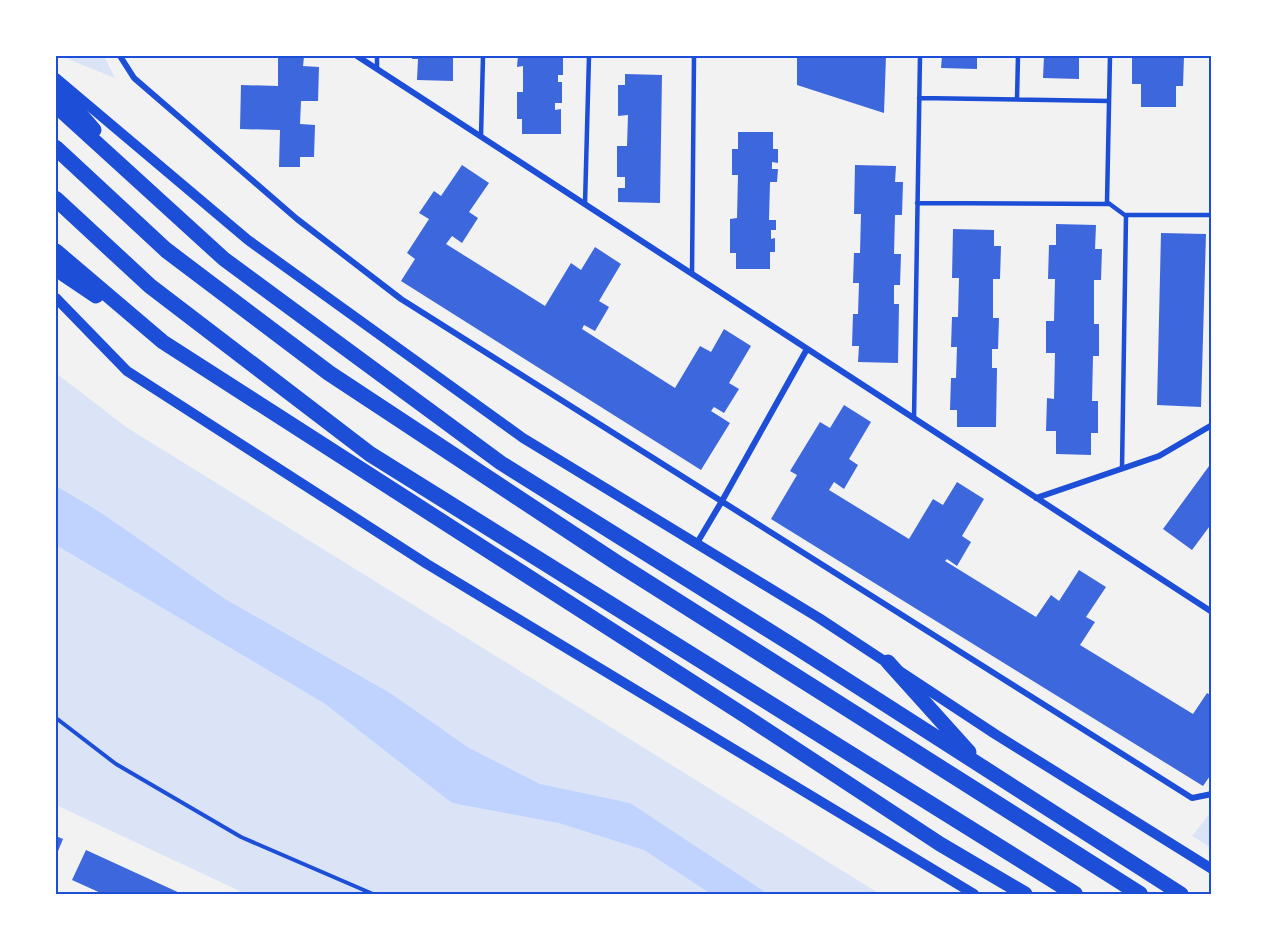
<svg xmlns="http://www.w3.org/2000/svg" width="1267" height="950" viewBox="0 0 1267 950" font-family="Commissioner,sans-serif">
	<rect width="100%" height="100%" fill="#f2f2f2"/>
	<path fill="#dbe4f7" d="M 66,56 L 104,56 L 115,78 L 70,60 Z
		M 56,373 L 126,427 L 880,894 L 246,894 L 56,805 Z
		M 1211,812 L 1211,848 L 1192,836 Z"/>
	<path fill="#bfd3fe" d="M 56,486 L 100,512 L 225,599 L 390,693 L 469,748 L 540,784 L 630,803 L 768,894 L 711,894 L 644,850 L 559,823 L 452,803 L 324,703 L 56,545 Z"/>
	<path fill="#3d67dc" d="M 278,56 L 304,57 L 303,66 L 319,67 L 318,101 L 301,101 L 300,124 L 315,125 L 314,157 L 300,157 L 300,167 L 279,167 L 280,130 L 240,129 L 241,85 L 278,86 Z
		M 412,56 L 453,56 L 453,81 L 417,80 L 418,59 L 412,59 Z
		M 518,56 L 563,56 L 563,75 L 558,75 L 558,82 L 562,82 L 562,103 L 555,103 L 555,110 L 561,109 L 561,134 L 522,134 L 522,119 L 517,119 L 517,92 L 523,92 L 523,66 L 517,67 Z
		M 797,56 L 886,56 L 884,113 L 797,85 Z
		M 942,56 L 977,56 L 977,69 L 941,68 Z
		M 1044,56 L 1079,56 L 1079,79 L 1043,78 Z
		M 1132,56 L 1184,56 L 1183,86 L 1176,86 L 1176,107 L 1141,107 L 1141,84 L 1132,84 Z
		M 625,74 L 662,75 L 660,203 L 618,202 L 618,188 L 625,188 L 625,177 L 617,177 L 617,146 L 627,146 L 628,115 L 618,116 L 618,85 L 625,85 Z
		M 738,132 L 773,132 L 773,149 L 778,149 L 778,163 L 772,162 L 772,169 L 778,169 L 777,182 L 770,182 L 769,220 L 776,220 L 776,230 L 771,230 L 771,239 L 775,238 L 775,252 L 770,252 L 770,269 L 736,269 L 736,253 L 730,253 L 730,219 L 737,218 L 738,175 L 732,175 L 732,149 L 738,149 Z
		M 462,165 L 489,183 L 469,212 L 478,218 L 462,243 L 452,236 L 446,244 L 545,306 L 571,263 L 581,270 L 595,247 L 621,264 L 599,301 L 609,307 L 595,331 L 584,325 L 582,329 L 675,388 L 700,346 L 711,352 L 724,329 L 751,346 L 729,383 L 739,389 L 724,413 L 714,407 L 711,411 L 730,423 L 701,470 L 401,281 L 415,259 L 407,253 L 429,219 L 419,213 L 434,191 L 441,196 Z
		M 855,165 L 896,166 L 895,182 L 903,182 L 902,215 L 895,215 L 894,254 L 901,254 L 900,285 L 894,285 L 894,304 L 899,304 L 898,363 L 858,362 L 859,346 L 852,346 L 853,314 L 858,314 L 859,283 L 853,283 L 854,253 L 860,253 L 861,214 L 854,214 Z
		M 1056,224 L 1096,225 L 1095,249 L 1102,249 L 1101,280 L 1094,280 L 1094,324 L 1099,324 L 1099,356 L 1093,356 L 1092,401 L 1098,401 L 1098,433 L 1091,433 L 1091,455 L 1056,454 L 1056,431 L 1046,431 L 1047,398 L 1054,399 L 1055,353 L 1046,353 L 1046,321 L 1054,321 L 1055,279 L 1048,279 L 1049,245 L 1056,245 Z
		M 953,229 L 994,230 L 994,246 L 1001,246 L 1000,279 L 993,279 L 993,318 L 999,318 L 998,349 L 992,349 L 992,368 L 997,368 L 996,427 L 957,427 L 957,410 L 950,410 L 951,378 L 956,378 L 957,347 L 951,347 L 952,317 L 958,317 L 959,278 L 952,278 Z
		M 1161,233 L 1206,234 L 1201,407 L 1157,405 Z
		M 844,405 L 871,422 L 849,459 L 858,465 L 844,489 L 834,482 L 829,490 L 909,539 L 933,499 L 943,505 L 957,482 L 984,499 L 962,536 L 971,542 L 957,566 L 947,559 L 945,561 L 1036,617 L 1051,595 L 1059,601 L 1079,570 L 1106,587 L 1086,617 L 1095,622 L 1080,645 L 1193,714 L 1207,693 L 1212,696 L 1212,773 L 1203,786 L 771,519 L 797,475 L 790,471 L 820,422 L 830,428 Z
		M 1212,462 L 1212,523 L 1192,550 L 1163,529 Z
		M 56,836 L 63,839 L 56,856 Z
		M 86,850 L 182,894 L 103,894 L 72,880 Z"/>
	<g fill="none" stroke-linecap="round" stroke-linejoin="round">
		<path stroke="#1d4ed8" stroke-width="4" d="M 56,718 L 116,764 L 241,837 L 373,894"/>
		<path stroke="#1d4ed8" stroke-width="4.5" d="M 1110,56 L 1107,202 L 1126,216 L 1122,469
			M 377,68 L 377,56
			M 919,98 L 1109,101
			M 1017,99 L 1018,56
			M 481,136 L 483,56
			M 917,203 L 1109,204
			M 585,204 L 589,56
			M 1126,215 L 1212,215
			M 692,274 L 694,56
			M 914,418 L 920,56"/>
		<path stroke="#1d4ed8" stroke-width="6" d="M 120,56 L 134,78 L 193,129 L 297,219 L 401,299 L 1192,798 L 1212,794
			M 357,56 L 1212,612
			M 1036,498 L 1159,456 L 1212,425
			M 697,543 L 722,501 L 807,349"/>
		<path stroke="#1d4ed8" stroke-width="10" d="M 56,78 L 248,240 L 523,438 L 819,618 L 995,734 L 1212,869
			M 56,298 L 127,371 L 427,564 L 974,894"/>
		<path stroke="#1d4ed8" stroke-width="15" d="M 56,86 L 94,130
			M 56,106 L 224,259 L 501,463 L 797,648 L 1181,894
			M 56,251 L 163,342 L 747,717 L 940,844 L 1025,894
			M 56,269 L 96,296
			M 888,662 L 969,752"/>
		<path stroke="#1d4ed8" stroke-width="16" d="M 56,148 L 166,250 L 329,373 L 617,563 L 1140,894
			M 56,199 L 150,286 L 370,454 L 1075,894"/>
	</g>
	<rect width="1267" height="950" fill="none" stroke="#ffffff" stroke-width="114"/>
	<rect x="57" y="57" width="1153" height="836" fill="none" stroke="#1d4ed8" stroke-width="2"/>
</svg>
